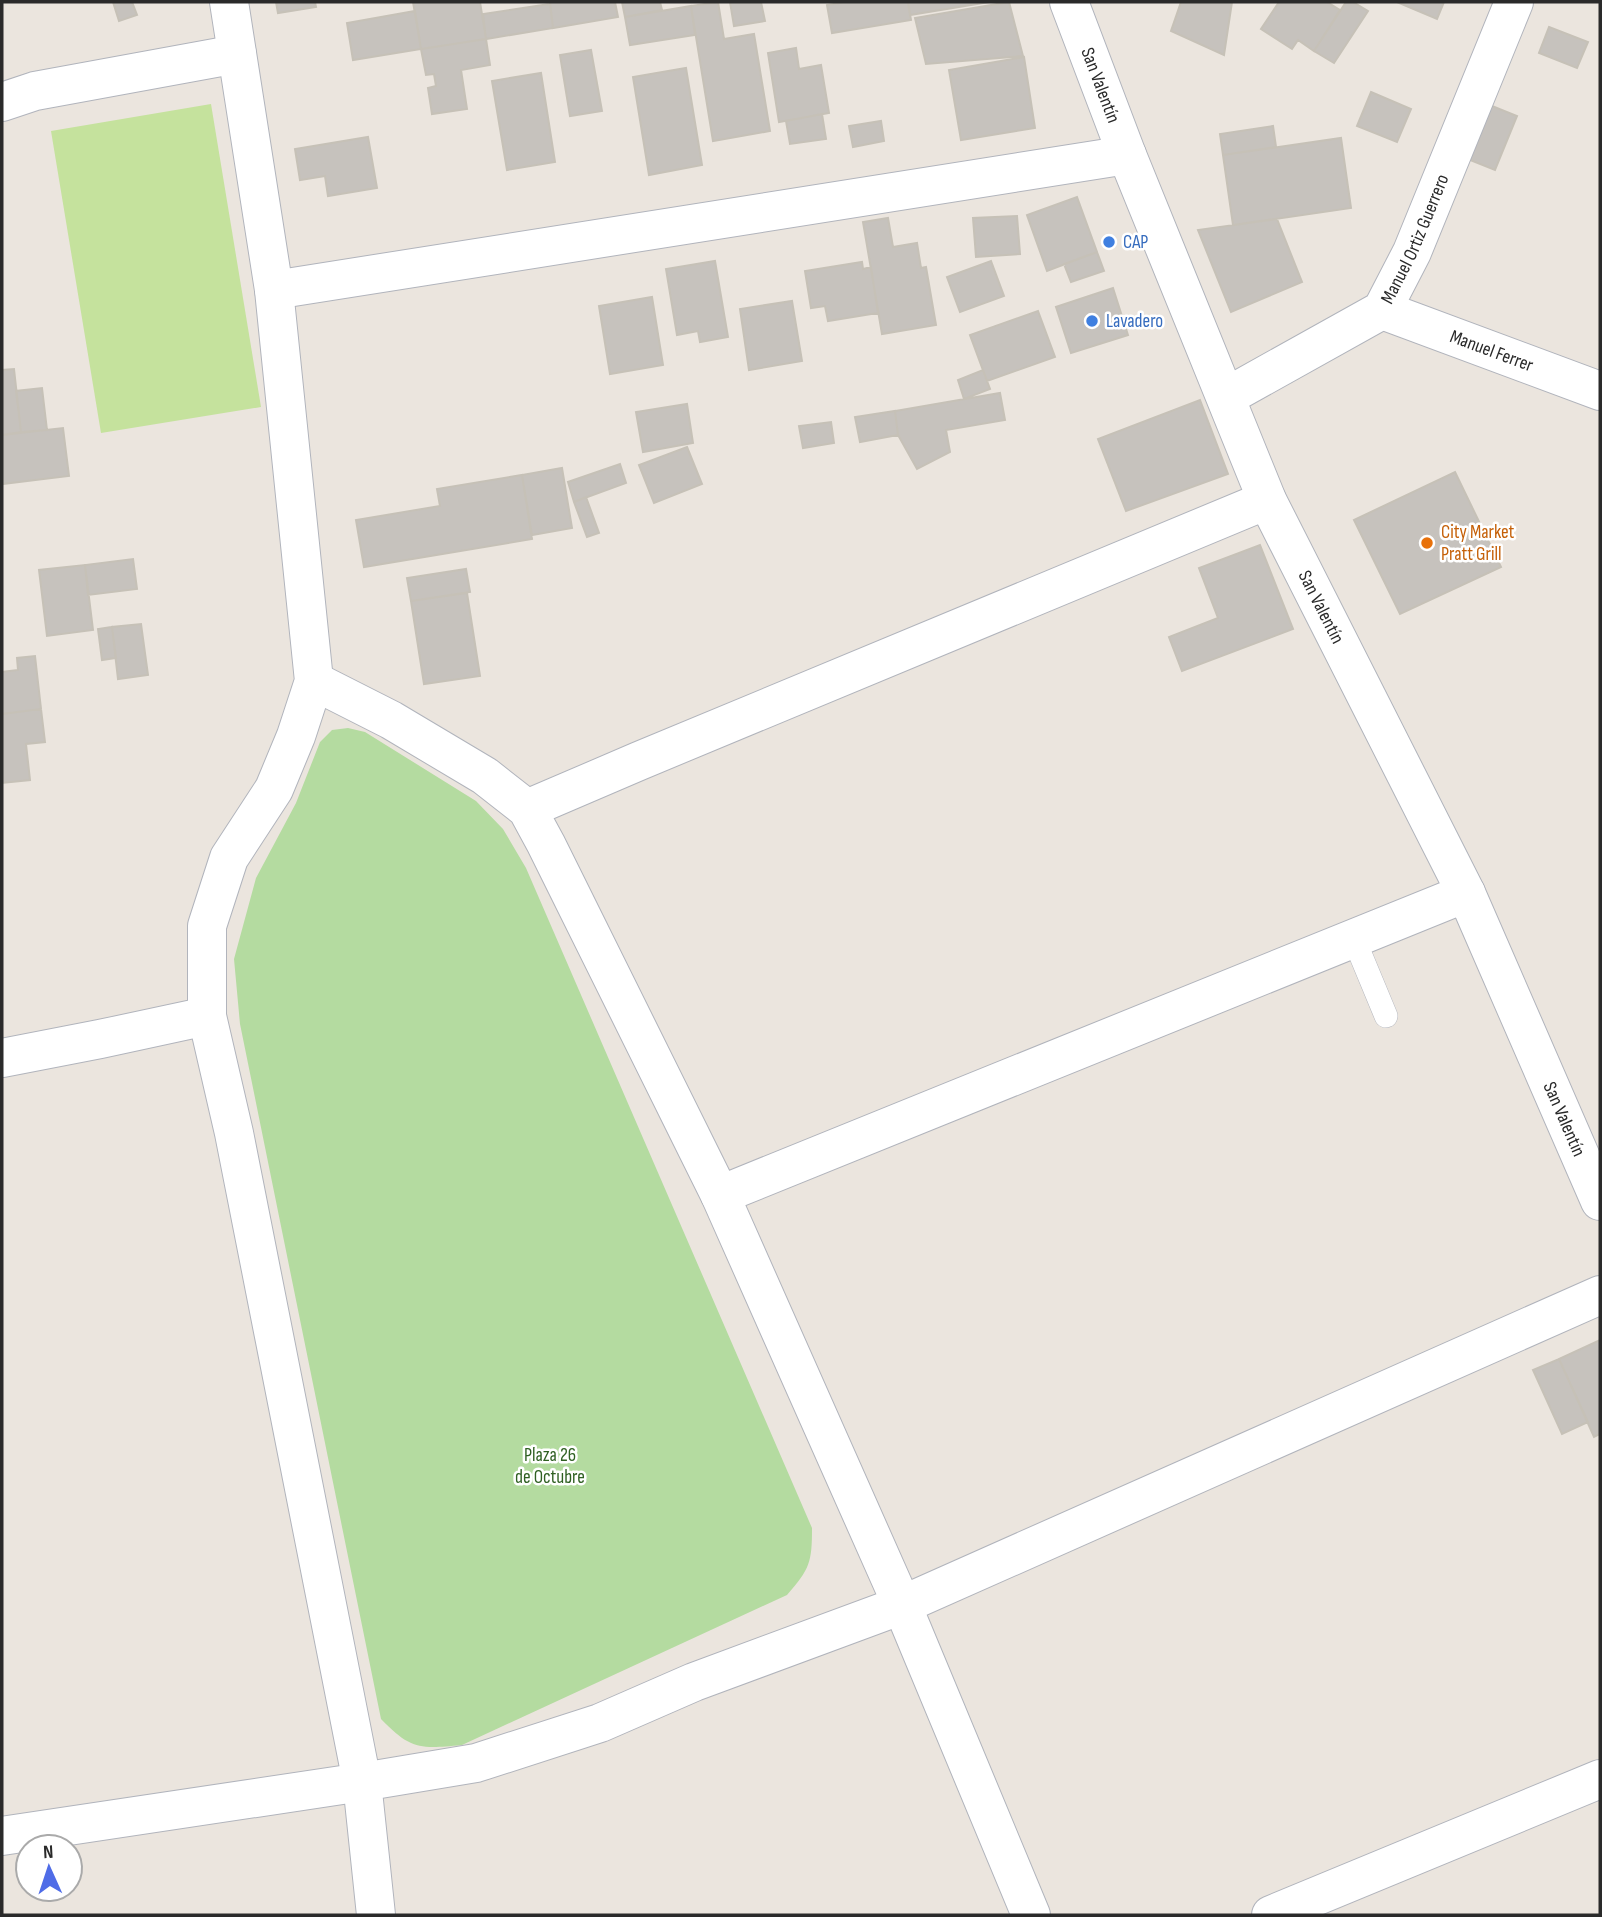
<svg xmlns="http://www.w3.org/2000/svg" width="1602" height="1917" viewBox="0 0 1602 1917" font-family="'Sofia Sans Condensed',sans-serif">
	<rect width="100%" height="100%" fill="#ebe5de"/>
	<path fill="#b4dba0" d="M 348,728 L 365,732 L 476,801 L 503,829 L 526,868 L 812,1528 C 812,1562 810,1569 787,1595 L 462,1745 C 420,1749 411,1750 381,1719 L 240,1024 L 234,959 L 256,878 L 296,803 L 320,742 L 332,730 Z"/>
	<path fill="#c5e29d" d="M 211,104 L 261,407 L 101,433 L 51,131 Z"/>
	<path fill="#c6c2bd" stroke="#c6c1b7" stroke-width="2" d="M 113,2 L 132,2 L 137,15 L 119,21 Z
		M 276,2 L 315,2 L 316,7 L 278,13 Z
		M 413,2 L 480,2 L 486,39 L 421,49 Z
		M 550,2 L 615,2 L 618,17 L 553,28 Z
		M 622,2 L 660,2 L 662,10 L 625,17 Z
		M 718,2 L 724,39 L 754,34 L 770,131 L 713,141 L 691,6 Z
		M 730,2 L 761,2 L 765,21 L 734,26 Z
		M 846,2 L 908,2 L 911,20 L 832,33 L 827,5 Z
		M 908,2 L 989,2 L 910,15 Z
		M 1009,2 L 1023,56 L 926,64 L 915,18 Z
		M 1181,2 L 1232,2 L 1224,55 L 1171,31 Z
		M 1279,2 L 1327,2 L 1340,10 L 1314,51 L 1298,40 L 1292,49 L 1261,29 Z
		M 1346,2 L 1353,2 L 1368,11 L 1334,63 L 1314,51 Z
		M 1397,2 L 1444,2 L 1437,19 Z
		M 550,4 L 553,28 L 486,39 L 483,14 Z
		M 691,6 L 695,35 L 630,45 L 625,17 Z
		M 415,11 L 421,49 L 353,60 L 347,23 Z
		M 1549,27 L 1588,42 L 1577,68 L 1539,53 Z
		M 486,39 L 490,65 L 461,70 L 467,109 L 432,114 L 428,88 L 436,86 L 434,74 L 426,75 L 421,49 Z
		M 796,48 L 799,69 L 821,65 L 829,113 L 779,122 L 768,53 Z
		M 591,50 L 602,111 L 570,116 L 560,55 Z
		M 1024,57 L 1035,128 L 961,140 L 949,70 Z
		M 686,68 L 702,165 L 649,175 L 633,77 Z
		M 541,73 L 555,162 L 507,170 L 492,81 Z
		M 1371,92 L 1411,109 L 1397,142 L 1357,126 Z
		M 1487,104 L 1517,116 L 1495,170 L 1465,158 Z
		M 822,114 L 826,139 L 790,144 L 786,121 Z
		M 881,121 L 884,141 L 853,147 L 849,126 Z
		M 1273,126 L 1276,147 L 1223,155 L 1220,134 Z
		M 368,137 L 377,188 L 328,196 L 325,176 L 300,180 L 295,149 Z
		M 1341,138 L 1351,208 L 1233,225 L 1223,155 Z
		M 1077,197 L 1097,252 L 1047,271 L 1027,215 Z
		M 1017,216 L 1020,254 L 976,257 L 973,218 Z
		M 888,218 L 893,247 L 917,243 L 921,268 L 926,267 L 936,325 L 882,334 L 863,222 Z
		M 1277,219 L 1302,282 L 1231,312 L 1198,230 Z
		M 1097,252 L 1104,271 L 1071,282 L 1064,264 Z
		M 715,261 L 728,337 L 700,342 L 698,331 L 677,335 L 666,269 Z
		M 991,261 L 1004,296 L 960,312 L 947,277 Z
		M 862,262 L 863,269 L 871,267 L 878,313 L 828,321 L 825,306 L 811,308 L 805,271 Z
		M 1113,288 L 1128,335 L 1071,353 L 1056,307 Z
		M 652,297 L 663,365 L 610,374 L 599,306 Z
		M 792,301 L 802,361 L 749,370 L 740,309 Z
		M 1038,311 L 1055,357 L 987,381 L 970,335 Z
		M 14,369 L 21,432 L 2,435 L 2,370 Z
		M 983,370 L 990,389 L 964,399 L 958,380 Z
		M 42,388 L 47,430 L 21,432 L 16,391 Z
		M 1000,393 L 1005,420 L 946,430 L 950,452 L 917,469 L 898,435 L 895,411 Z
		M 1200,400 L 1228,474 L 1126,511 L 1098,439 Z
		M 687,404 L 693,443 L 643,452 L 636,412 Z
		M 895,411 L 898,435 L 860,442 L 855,417 Z
		M 831,422 L 834,443 L 803,448 L 799,426 Z
		M 63,428 L 69,476 L 2,484 L 2,435 Z
		M 687,447 L 702,484 L 654,503 L 639,465 Z
		M 620,464 L 626,483 L 574,502 L 568,482 Z
		M 562,468 L 572,528 L 532,535 L 522,475 Z
		M 1455,472 L 1501,567 L 1400,614 L 1354,520 Z
		M 522,475 L 532,539 L 364,567 L 356,520 L 440,506 L 437,489 Z
		M 586,497 L 599,533 L 587,537 L 574,502 Z
		M 1260,545 L 1293,629 L 1182,671 L 1169,637 L 1218,618 L 1199,568 Z
		M 133,559 L 137,589 L 88,595 L 85,565 Z
		M 85,565 L 93,630 L 47,636 L 39,570 Z
		M 466,569 L 470,592 L 411,601 L 407,578 Z
		M 467,593 L 480,676 L 424,684 L 411,601 Z
		M 141,624 L 148,675 L 118,679 L 112,627 Z
		M 112,627 L 116,658 L 102,660 L 98,629 Z
		M 35,656 L 41,709 L 2,714 L 2,672 L 18,670 L 17,658 Z
		M 41,709 L 45,742 L 26,744 L 30,780 L 2,783 L 2,714 Z
		M 1600,1340 L 1600,1434 L 1594,1437 L 1559,1359 Z
		M 1559,1359 L 1588,1422 L 1562,1434 L 1533,1370 Z"/>
	<g fill="none" stroke-linecap="round" stroke-linejoin="round">
		<defs>
			<path id="lane" d="M 1354,939 L 1386,1016"/>
			<g id="street">
				<path d="M 229,2 L 274,290 L 314,681 L 296,736 L 274,789 L 229,858 L 207,926 L 207,1016 L 234,1133 L 362,1782 L 376,1915"/>
				<path d="M 2,102 L 35,91 L 237,54"/>
				<path d="M 274,290 L 1127,155"/>
				<path id="s1" d="M 1382,310 L 1600,391"/>
				<path id="s2" d="M 1226,397 L 1382,310 L 1412,252 L 1514,2"/>
				<path d="M 314,681 L 391,720 L 485,776 L 527,809 L 546,844 L 720,1195 L 902,1605 L 1031,1915"/>
				<path d="M 527,809 L 639,761 L 1267,500"/>
				<path d="M 2,1058 L 100,1039 L 207,1016"/>
				<path d="M 720,1195 L 1466,893"/>
				<path d="M 2,1836 L 362,1782 L 476,1763 L 600,1723 L 694,1682 L 902,1605 L 1600,1295"/>
				<path d="M 1271,1915 L 1600,1779"/>
			</g>
			<g id="secondary">
				<path id="s3" d="M 1069,2 L 1127,155 L 1267,500 L 1466,893 L 1600,1201"/>
			</g>
		</defs>
		<use href="#lane" stroke="#b1b4bc" stroke-width="24"/>
		<use href="#street" stroke="#b1b4bc" stroke-width="40"/>
		<use href="#secondary" stroke="#b1b4bc" stroke-width="40"/>
		<use href="#lane" stroke="#fff" stroke-width="23"/>
		<use href="#street" stroke="#fff" stroke-width="38"/>
		<use href="#secondary" stroke="#fff" stroke-width="38"/>
	</g>
	<g fill="#3f7fe0" stroke="#fff" stroke-width="2.5">
		<circle cx="1109" cy="242" r="7"/>
		<circle cx="1092" cy="321" r="7"/>
	</g>
	<circle fill="#e8710a" stroke="#fff" stroke-width="2.5" cx="1427" cy="543" r="7"/>
	<g text-anchor="middle" dominant-baseline="central" stroke-width="5" stroke-linejoin="round" paint-order="stroke">
		<g font-size="19" fill="#2a2a2a" stroke="#fff">
			<text stroke="none"><textPath href="#s3" startOffset="89">San Valentín</textPath></text>
			<text stroke="none"><textPath href="#s2" startOffset="257">Manuel Ortiz Guerrero</textPath></text>
			<text stroke="none"><textPath href="#s1" startOffset="117">Manuel Ferrer</textPath></text>
			<text stroke="none"><textPath href="#s3" startOffset="656">San Valentín</textPath></text>
			<text stroke="none"><textPath href="#s3" startOffset="1223">San Valentín</textPath></text>
		</g>
		<g font-size="19" fill="#366cbe" stroke="#fff" text-anchor="start">
			<text x="1123" y="242">CAP</text>
			<text x="1106" y="321">Lavadero</text>
		</g>
		<g font-size="19" fill="#c56008" stroke="#fff" text-anchor="start">
			<text x="1441" y="532">City Market<tspan x="1441" dy="22">Pratt Grill</tspan></text>
		</g>
		<g font-size="19" fill="#2f6022" stroke="#fff">
			<text x="550" y="1455">Plaza 26<tspan x="550" dy="22">de Octubre</tspan></text>
		</g>
	</g>
	<rect width="1602" height="1917" fill="none" stroke="#2a2a2a" stroke-width="7"/>
	<g transform="translate(49 1868) rotate(357)"><circle r="33" fill="#ffffff" stroke="#aaaaaa" stroke-width="2"/>
	<path d="M0-5L12 26L0 18L-12 26Z" fill="#4f6ce7"/>
	<text y="-10" font-size="19" font-weight="bold" text-anchor="middle" fill="#2a2a2a">N</text>
	</g>
</svg>
